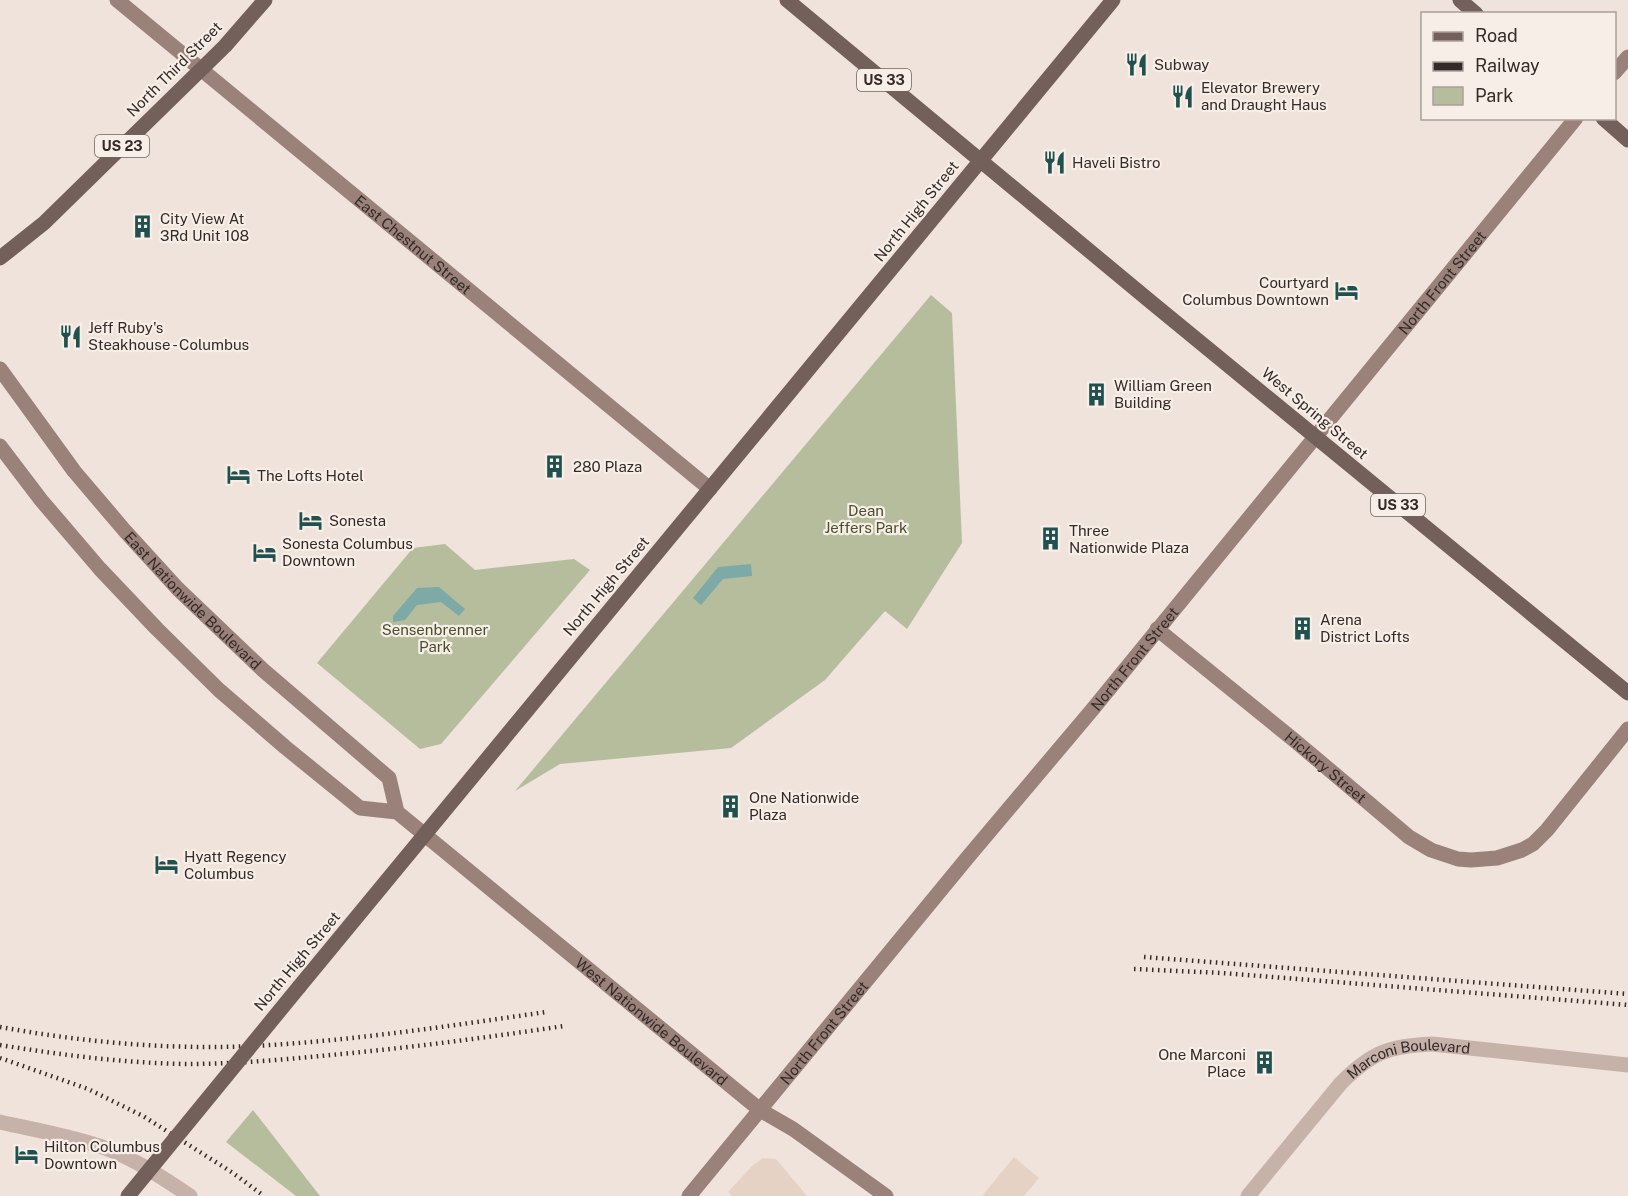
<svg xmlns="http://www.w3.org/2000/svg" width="1628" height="1196" viewBox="0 0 1628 1196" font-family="'Public Sans',sans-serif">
	<rect width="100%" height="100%" fill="#efe3db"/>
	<path fill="#b6bd9d" d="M 931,295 L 952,313 L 962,543 L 907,629 L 885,611 L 825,680 L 731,748 L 560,764 L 515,791 Z
		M 445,544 L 475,570 L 574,559 L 590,570 L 441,744 L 420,749 L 317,663 L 413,548 Z
		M 253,1110 L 320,1196 L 296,1196 L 226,1142 Z"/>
	<path fill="#e6d2c4" d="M 1014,1157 L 1039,1178 L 1024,1196 L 982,1196 Z
		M 763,1158 L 776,1159 L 807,1196 L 732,1196 L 728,1192 L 753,1165 Z"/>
	<path fill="#7daaa6" d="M 751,564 L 752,576 L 723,579 L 701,605 L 693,598 L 718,567 Z
		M 439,587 L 465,609 L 459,616 L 441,602 L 417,605 L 405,620 L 393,622 L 393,616 L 417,588 Z"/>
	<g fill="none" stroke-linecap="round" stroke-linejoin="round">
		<g stroke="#c6b2a9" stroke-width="15">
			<path d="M 0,1122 C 35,1130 71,1136 105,1148 C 135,1159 163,1178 190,1196"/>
			<path id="s1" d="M 1248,1196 L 1341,1083 C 1372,1052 1389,1046 1432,1044 L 1628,1065"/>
		</g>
		<g stroke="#9a827a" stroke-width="15">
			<path id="s2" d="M 117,0 L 710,489"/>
			<path d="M 1614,73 L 1628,57"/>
			<path id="s3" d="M 0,369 L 74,471 L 125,531 L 178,589 L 263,670 L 389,778 L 397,812"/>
			<path id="s4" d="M 0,446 L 41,500 L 100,569 L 157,629 L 219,690 L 285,747 L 360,808 L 397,812 L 760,1110 L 793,1129 L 886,1196"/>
			<path id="s5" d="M 1157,629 L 1294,740 L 1409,837 L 1431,850 L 1458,859 L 1471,860 L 1497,858 L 1522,850 L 1533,844 L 1547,830 L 1628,729"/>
			<path id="s6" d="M 689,1196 L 968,857 L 1092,710 L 1576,118"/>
		</g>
		<path stroke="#74605a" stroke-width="15" d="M 787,0 L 1151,302 L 1628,693
			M 1460,0 L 1476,14
			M 1603,118 L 1628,140
			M 0,258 L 44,223 L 225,46 L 265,0
			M 299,987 L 1113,0"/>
		<path stroke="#342a28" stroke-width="4.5" stroke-dasharray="1.5 4.5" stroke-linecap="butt" d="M 1144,957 L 1628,994
			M 1134,969 L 1222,973 L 1628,1005
			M 0,1027 C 83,1042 168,1050 253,1046 C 351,1041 449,1026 546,1012
			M 0,1045 C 62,1055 123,1063 186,1064 C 238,1064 290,1059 341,1054 C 416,1047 490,1037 564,1026
			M 0,1058 L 88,1089 L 143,1116 L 233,1173 L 264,1196"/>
		<path stroke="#74605a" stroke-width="15" d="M 128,1196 L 299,987"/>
	</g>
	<defs>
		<symbol id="restaurant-bare" viewBox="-9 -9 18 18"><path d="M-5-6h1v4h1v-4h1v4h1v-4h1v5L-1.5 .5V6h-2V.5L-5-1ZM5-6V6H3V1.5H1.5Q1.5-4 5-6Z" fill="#21514e" stroke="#f7eee7" stroke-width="2.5" paint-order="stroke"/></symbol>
		<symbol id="building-bare" viewBox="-9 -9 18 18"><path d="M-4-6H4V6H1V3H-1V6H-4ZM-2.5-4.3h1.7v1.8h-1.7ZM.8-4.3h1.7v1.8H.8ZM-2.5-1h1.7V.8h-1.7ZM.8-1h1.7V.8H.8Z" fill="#21514e" stroke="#f7eee7" stroke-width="2.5" paint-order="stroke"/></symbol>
		<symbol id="hotel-bare" viewBox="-9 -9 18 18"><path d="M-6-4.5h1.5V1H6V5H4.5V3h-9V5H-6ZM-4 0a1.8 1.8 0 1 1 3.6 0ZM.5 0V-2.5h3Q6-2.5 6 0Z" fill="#21514e" stroke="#f7eee7" stroke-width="2.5" paint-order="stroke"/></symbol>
	</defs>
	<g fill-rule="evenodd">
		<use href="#restaurant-bare" x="1120" y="48" width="33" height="33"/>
		<use href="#restaurant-bare" x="1166" y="80" width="33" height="33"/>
		<use href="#restaurant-bare" x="1038" y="146" width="33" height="33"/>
		<use href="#building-bare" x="126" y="210" width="33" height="33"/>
		<use href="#hotel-bare" x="1330" y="274" width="33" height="33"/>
		<use href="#restaurant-bare" x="54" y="320" width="33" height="33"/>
		<use href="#building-bare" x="1080" y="378" width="33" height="33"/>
		<use href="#building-bare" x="538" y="450" width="33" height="33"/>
		<use href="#hotel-bare" x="222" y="458" width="33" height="33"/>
		<use href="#hotel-bare" x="294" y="504" width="33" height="33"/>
		<use href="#building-bare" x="1034" y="522" width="33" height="33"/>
		<use href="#hotel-bare" x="248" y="536" width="33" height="33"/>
		<use href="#building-bare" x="1286" y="612" width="33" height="33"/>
		<use href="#building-bare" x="714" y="790" width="33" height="33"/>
		<use href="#hotel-bare" x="150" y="848" width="33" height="33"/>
		<use href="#building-bare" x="1248" y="1046" width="33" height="33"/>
		<use href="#hotel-bare" x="10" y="1138" width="33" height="33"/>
	</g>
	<g text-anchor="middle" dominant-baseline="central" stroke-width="4.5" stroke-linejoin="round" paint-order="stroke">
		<g fill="#f7eee7" stroke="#6e6561" stroke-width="1.5">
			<rect x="857" y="69" width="54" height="22" rx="4.5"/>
			<rect x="95" y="135" width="54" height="22" rx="4.5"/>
			<rect x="1371" y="494" width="54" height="22" rx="4.5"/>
		</g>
		<g font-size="14" font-weight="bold" fill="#342a28">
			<text x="884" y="80">US 33</text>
			<text x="122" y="146">US 23</text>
			<text x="1398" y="505">US 33</text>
		</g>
		<g font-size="15" fill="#342a28" stroke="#f7eee7" text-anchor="start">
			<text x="1154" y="64">Subway</text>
			<text x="1201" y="87">Elevator Brewery<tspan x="1201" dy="17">and Draught Haus</tspan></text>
			<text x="1072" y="162">Haveli Bistro</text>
			<text x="160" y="218">City View At<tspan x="160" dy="17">3Rd Unit 108</tspan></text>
			<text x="1329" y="282" text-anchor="end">Courtyard<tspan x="1329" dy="17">Columbus Downtown</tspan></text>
			<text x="88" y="327">Jeff Ruby's<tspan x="88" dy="17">Steakhouse - Columbus</tspan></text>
			<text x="1114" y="385">William Green<tspan x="1114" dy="17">Building</tspan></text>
			<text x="573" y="466">280 Plaza</text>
			<text x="257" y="475">The Lofts Hotel</text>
			<text x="329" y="520">Sonesta</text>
			<text x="1069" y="530">Three<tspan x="1069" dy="17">Nationwide Plaza</tspan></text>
			<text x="282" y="543">Sonesta Columbus<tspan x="282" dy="17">Downtown</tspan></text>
			<text x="1320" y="619">Arena<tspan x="1320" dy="17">District Lofts</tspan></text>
			<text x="749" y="797">One Nationwide<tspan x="749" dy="17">Plaza</tspan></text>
			<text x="184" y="856">Hyatt Regency<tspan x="184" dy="17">Columbus</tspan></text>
			<text x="1246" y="1054" text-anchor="end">One Marconi<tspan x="1246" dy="17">Place</tspan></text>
			<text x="44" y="1146">Hilton Columbus<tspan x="44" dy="17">Downtown</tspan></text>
		</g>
		<g font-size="15" fill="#342a28" stroke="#f7eee7">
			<text transform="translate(174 69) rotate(-45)">North Third Street</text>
			<text transform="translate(916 211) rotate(-51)">North High Street</text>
			<text stroke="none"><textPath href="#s2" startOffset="384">East Chestnut Street</textPath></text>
			<text stroke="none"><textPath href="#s6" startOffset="1184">North Front Street</textPath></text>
			<text transform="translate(1315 413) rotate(40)">West Spring Street</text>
			<text transform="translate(606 586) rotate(-50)">North High Street</text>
			<text stroke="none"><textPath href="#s3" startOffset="302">East Nationwide Boulevard</textPath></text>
			<text stroke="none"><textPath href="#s6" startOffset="698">North Front Street</textPath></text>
			<text stroke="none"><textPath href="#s5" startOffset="218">Hickory Street</textPath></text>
			<text transform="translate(297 961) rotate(-50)">North High Street</text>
			<text stroke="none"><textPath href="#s4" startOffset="879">West Nationwide Boulevard</textPath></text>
			<text stroke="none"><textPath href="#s6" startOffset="212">North Front Street</textPath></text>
			<text stroke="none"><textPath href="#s1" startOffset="222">Marconi Boulevard</textPath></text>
		</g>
		<g font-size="15" fill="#48502e" stroke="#f7eee7">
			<text x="866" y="510">Dean<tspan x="866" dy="17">Jeffers Park</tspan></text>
			<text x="435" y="629">Sensenbrenner<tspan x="435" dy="17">Park</tspan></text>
		</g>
	</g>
	<rect x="1421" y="12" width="195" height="108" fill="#f7eee7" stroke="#a9a09b" stroke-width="1.5"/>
	<rect x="1433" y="32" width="30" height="9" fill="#74605a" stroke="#a9a09b" stroke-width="1.5"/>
	<text x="1475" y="42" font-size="18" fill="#342a28">Road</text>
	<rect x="1433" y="62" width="30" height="9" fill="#342a28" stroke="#a9a09b" stroke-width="1.5"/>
	<text x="1475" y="72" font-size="18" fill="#342a28">Railway</text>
	<rect x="1433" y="87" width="30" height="18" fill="#b6bd9d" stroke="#a9a09b" stroke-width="1.5"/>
	<text x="1475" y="102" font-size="18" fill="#342a28">Park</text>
</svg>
